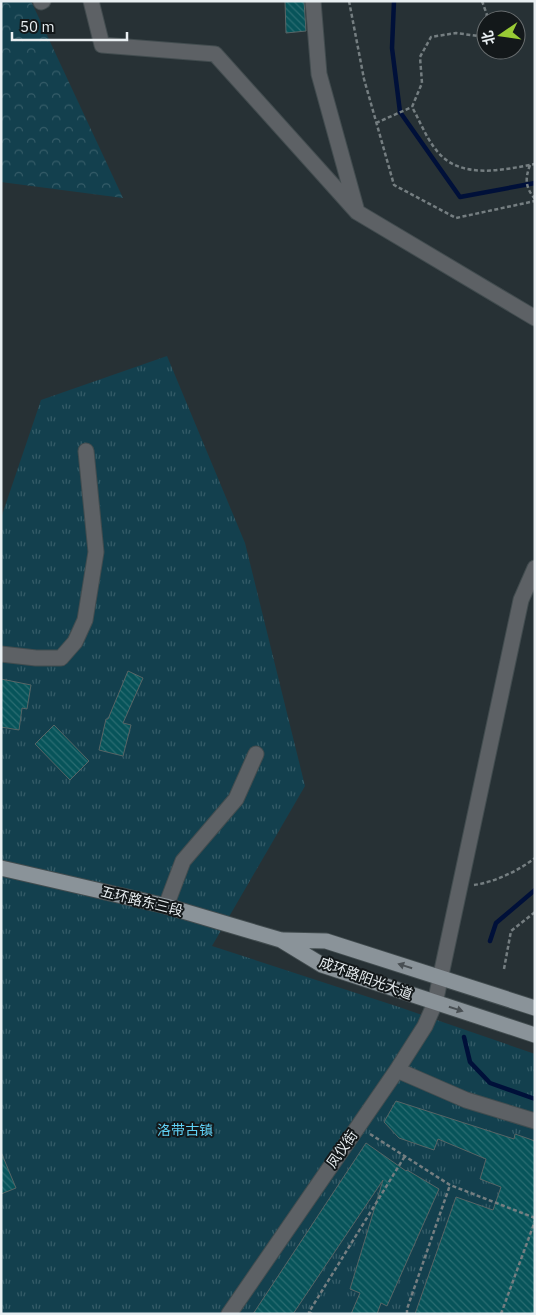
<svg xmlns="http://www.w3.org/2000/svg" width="536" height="1315" viewBox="0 0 536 1315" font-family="'IBM Plex Sans','Noto Sans SC',sans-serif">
	<defs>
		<pattern id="forest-crowns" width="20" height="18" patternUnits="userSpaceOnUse" patternTransform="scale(1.25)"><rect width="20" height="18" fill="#13404e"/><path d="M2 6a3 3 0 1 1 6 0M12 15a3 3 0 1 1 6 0" fill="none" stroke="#355c68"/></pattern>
		<pattern id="park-tufts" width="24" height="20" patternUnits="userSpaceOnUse" patternTransform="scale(1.25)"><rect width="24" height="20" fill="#13404e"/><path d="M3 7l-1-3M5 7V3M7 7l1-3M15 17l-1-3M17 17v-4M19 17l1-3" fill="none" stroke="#355c68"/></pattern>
		<pattern id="building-back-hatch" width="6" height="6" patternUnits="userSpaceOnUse" patternTransform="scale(1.25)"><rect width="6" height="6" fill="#07545a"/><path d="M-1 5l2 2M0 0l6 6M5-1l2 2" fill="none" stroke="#2b6d72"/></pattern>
	</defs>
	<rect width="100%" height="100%" fill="#273135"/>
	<path fill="url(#forest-crowns)" d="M 1,1 L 31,1 L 123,198 L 1,182 Z"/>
	<path fill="url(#park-tufts)" d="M 167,356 L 245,543 L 305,786 L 212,946 L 399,1007 L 535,1054 L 535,1314 L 1,1314 L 1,518 L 41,400 Z"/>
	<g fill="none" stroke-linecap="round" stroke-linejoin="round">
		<path stroke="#001039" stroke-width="4.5" d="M 394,1 L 392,48 L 400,112 L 460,197 L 535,183
			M 490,941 L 496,923 L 535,890
			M 464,1037 L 470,1062 L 490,1083 L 535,1099"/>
	</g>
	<path fill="url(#building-back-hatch)" stroke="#586566" d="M 285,1 L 304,1 L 306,31 L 286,33 Z
		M 128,671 L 143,678 L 123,723 L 131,725 L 123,756 L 99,750 L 106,719 L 108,719 Z
		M 1,679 L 31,685 L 27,709 L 22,708 L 19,730 L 1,727 Z
		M 54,725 L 89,761 L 70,780 L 35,744 Z
		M 396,1101 L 514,1139 L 515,1134 L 535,1141 L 535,1314 L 415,1314 L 456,1197 L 493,1210 L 501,1187 L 480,1179 L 486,1159 L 438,1139 L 434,1150 L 399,1138 L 384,1122 Z
		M 366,1143 L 406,1171 L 407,1170 L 439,1189 L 387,1306 L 381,1303 L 377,1314 L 351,1314 L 360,1293 L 350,1289 L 383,1180 L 293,1314 L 253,1314 Z
		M 1,1152 L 16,1188 L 1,1194 Z"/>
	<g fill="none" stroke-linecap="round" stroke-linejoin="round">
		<defs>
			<path id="minor" d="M 91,1 L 102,45 L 215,54 L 357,212 L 535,318
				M 313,1 L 319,74 L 356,208
				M 41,2 L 43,1
				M 1,654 L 36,658 L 61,658 L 75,642 L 85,620 L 96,552 L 86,451
				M 166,906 L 183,861 L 236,799 L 256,754
				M 397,1070 L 466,1100 L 535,1121
				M 229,1314 L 397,1070 L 425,1026 L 435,1003 L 521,600 L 535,568"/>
			<path id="major" d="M 1,868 L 166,906 L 281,940 L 322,965 L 535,1035
				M 283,940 L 326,941 L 535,1008"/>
		</defs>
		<use href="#minor" stroke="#424c4f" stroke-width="17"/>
		<use href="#major" stroke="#424c4f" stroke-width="17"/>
		<path stroke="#757e81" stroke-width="2.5" stroke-dasharray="4 2.5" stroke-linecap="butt" d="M 349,1 L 364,79 L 394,185 L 456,218 L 535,201
			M 482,1 L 487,15 L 478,36 L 456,33 L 431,37 L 420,57 L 422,83 L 412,107 C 420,121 426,138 437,151 C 460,180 503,170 535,164
			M 376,123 L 412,107
			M 530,165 C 525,179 525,187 535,199
			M 474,885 C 495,882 518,871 535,858
			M 504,969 L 511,931 L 535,912
			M 370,1134 L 450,1185 L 535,1218
			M 312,1314 L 309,1312 L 405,1156
			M 407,1314 L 407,1309 L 450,1185
			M 501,1314 L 535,1221"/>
		<use href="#minor" stroke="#5d6165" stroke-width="15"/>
		<use href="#major" stroke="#8a9399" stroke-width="15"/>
	</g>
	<defs><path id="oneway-solid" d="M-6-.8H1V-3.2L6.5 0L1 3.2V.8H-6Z" transform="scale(1.25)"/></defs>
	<g fill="#494f53">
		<use href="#oneway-solid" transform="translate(405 966) rotate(-162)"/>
		<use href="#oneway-solid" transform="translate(456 1009) rotate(18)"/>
	</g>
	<g text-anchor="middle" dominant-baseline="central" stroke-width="4" stroke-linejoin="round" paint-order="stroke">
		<g font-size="14" fill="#e9eff2" stroke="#13181a">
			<text transform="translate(142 901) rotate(14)">五环路东三段</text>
			<text transform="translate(366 978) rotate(20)">成环路阳光大道</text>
			<text transform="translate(342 1149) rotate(-55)">凤仪街</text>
		</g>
		<g font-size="14" fill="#60d1f5" stroke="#13181a">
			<text x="185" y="1130">洛带古镇</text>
		</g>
	</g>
	<rect width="536" height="1315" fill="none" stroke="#e9eff2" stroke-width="5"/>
	<g transform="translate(501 35) rotate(257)"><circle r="24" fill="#13181a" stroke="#696e70"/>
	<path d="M0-4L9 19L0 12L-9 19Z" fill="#99cb35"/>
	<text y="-8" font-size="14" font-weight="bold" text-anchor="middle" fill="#e9eff2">北</text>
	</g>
	<path d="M12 32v8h115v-8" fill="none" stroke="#e9eff2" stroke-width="2.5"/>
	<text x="20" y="32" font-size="15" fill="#e9eff2" stroke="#13181a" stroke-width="4" paint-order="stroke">50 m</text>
</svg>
